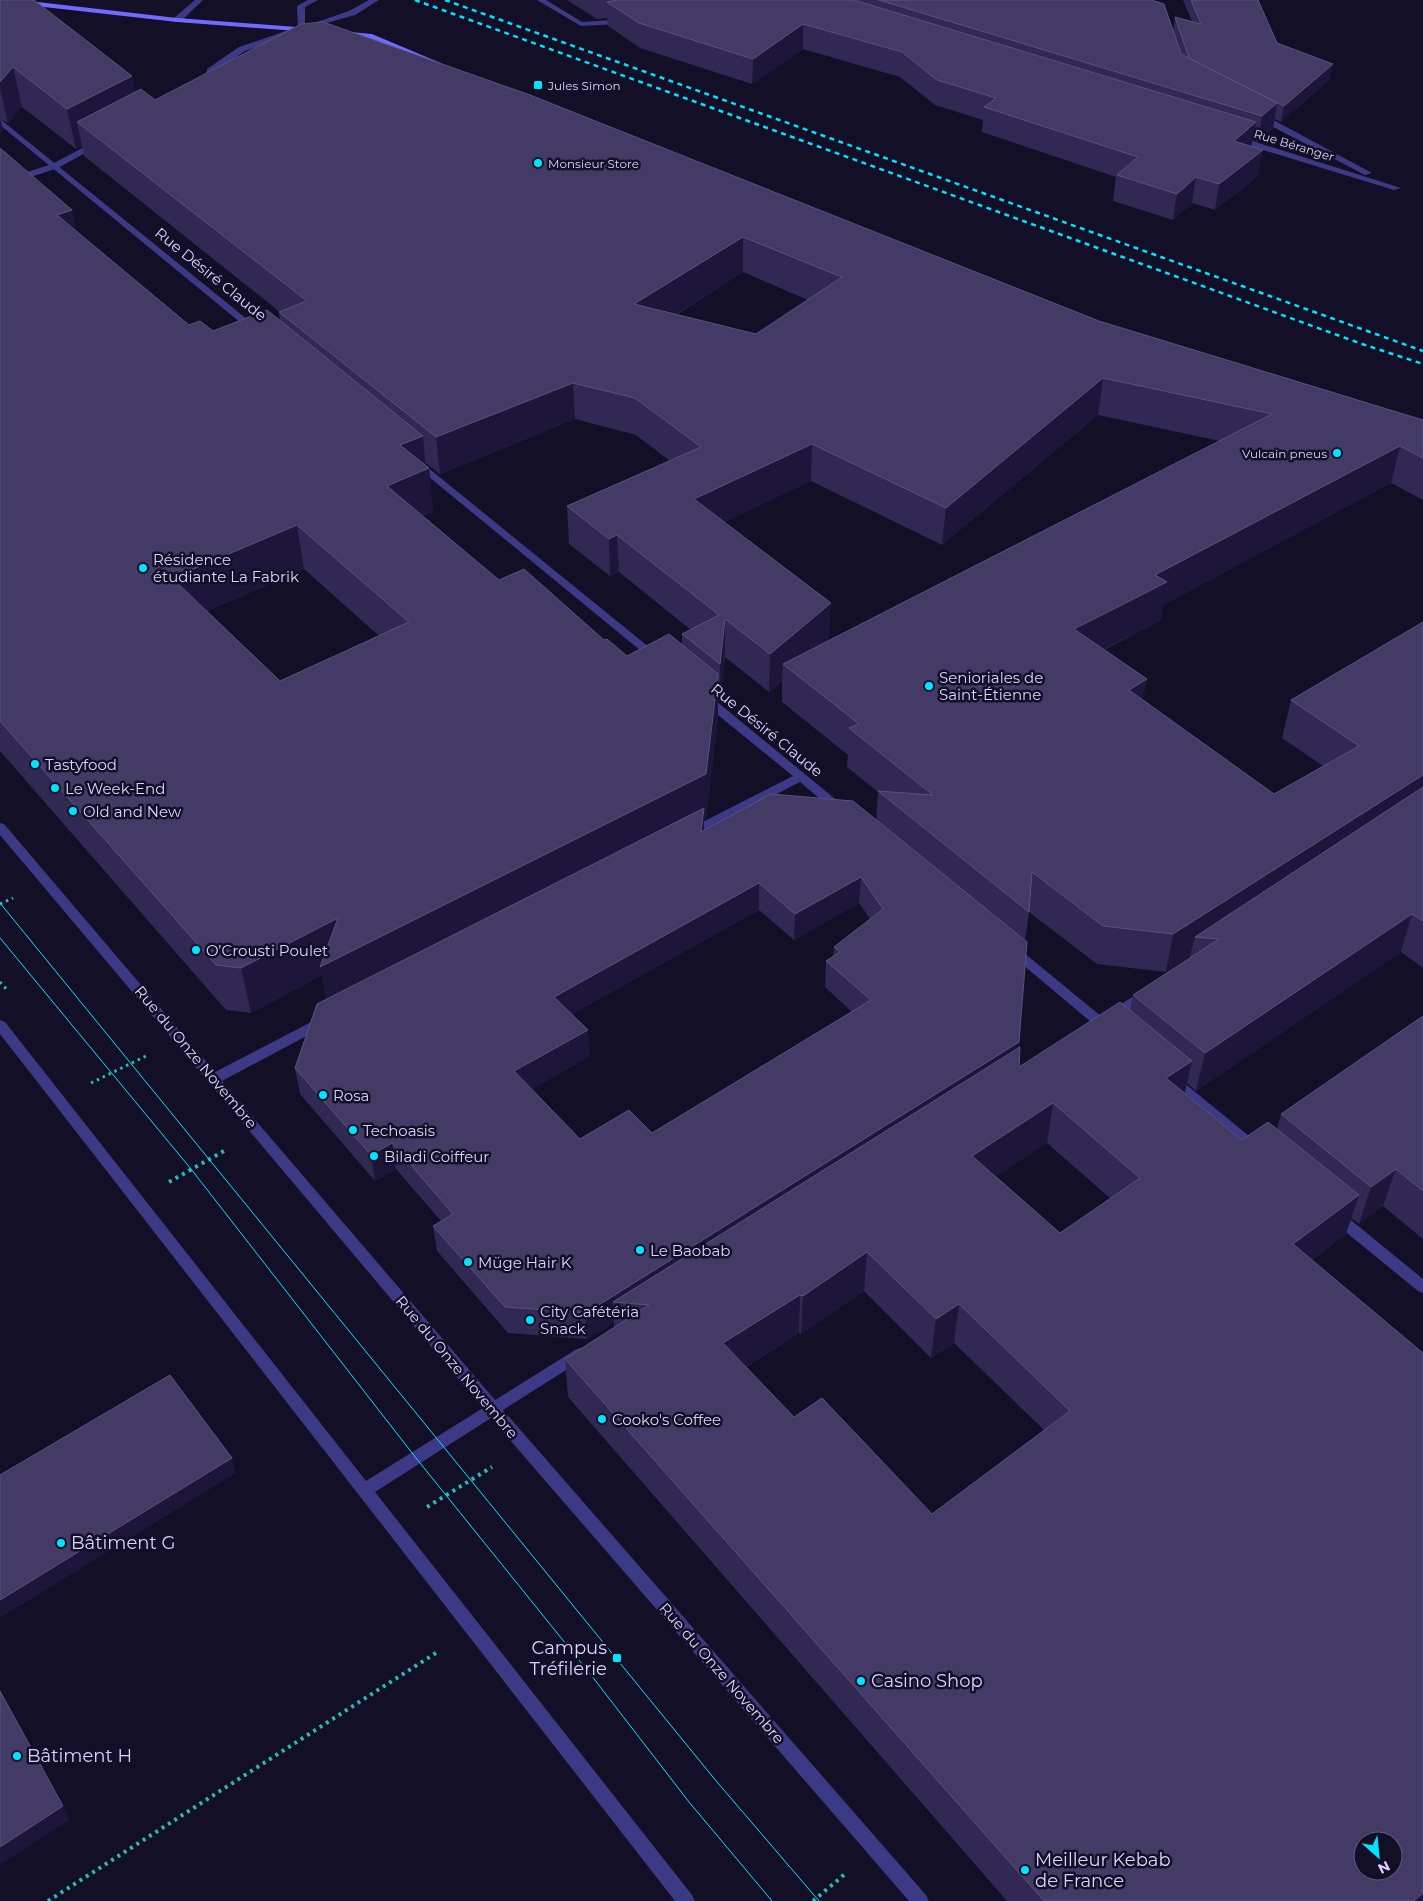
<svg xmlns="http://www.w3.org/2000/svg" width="1423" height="1901" viewBox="0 0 1423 1901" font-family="Montserrat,sans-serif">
	<rect width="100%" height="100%" fill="#130f26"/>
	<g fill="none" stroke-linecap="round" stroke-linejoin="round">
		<path stroke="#2fb8b0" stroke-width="3" stroke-dasharray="2.5 4" stroke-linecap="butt" d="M 0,904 L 13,898
			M 0,982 L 8,991
			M 91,1083 L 146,1056"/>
		<path stroke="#2fb8b0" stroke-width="4" stroke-dasharray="3 4.5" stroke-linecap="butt" d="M 169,1182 L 224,1151
			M 427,1507 L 492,1467
			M 48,1901 L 439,1651
			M 813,1901 L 845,1874"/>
		<path fill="#3d3a85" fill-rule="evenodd" d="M 195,0 L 203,0 L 180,22 L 174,22 L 174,18 Z"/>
		<path fill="#3d3a85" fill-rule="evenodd" d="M 537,0 L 546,0 L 582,22 L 612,20 L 635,0 L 644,0 L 617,24 L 581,26 Z
			M 1256,114 L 1262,114 L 1372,173 L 1365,175 L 1256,118 Z
			M 0,119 L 258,328 L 258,332 L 252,332 L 0,125 Z
			M 1234,137 L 1240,137 L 1401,188 L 1394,190 L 1234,141 Z
			M 416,458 L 660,656 L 661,658 L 660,660 L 652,660 L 412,463 L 412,459 Z
			M 706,695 L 710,696 L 845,807 L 847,810 L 845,813 L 837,813 L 800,782 L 693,837 L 685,837 L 683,834 L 685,831 L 793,776 L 702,702 L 700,699 L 702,696 Z
			M 0,823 L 4,824 L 215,1072 L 317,1019 L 327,1019 L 328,1022 L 327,1025 L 222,1081 L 495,1400 L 575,1350 L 580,1348 L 585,1350 L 587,1354 L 585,1358 L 503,1410 L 926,1895 L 929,1901 L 909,1901 L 491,1418 L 375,1492 L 692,1895 L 695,1901 L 675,1901 L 0,1034 L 0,1020 L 5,1022 L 366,1481 L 483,1408 L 0,835 Z
			M 1014,947 L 1018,948 L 1113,1026 L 1114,1029 L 1113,1032 L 1103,1032 L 1010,954 L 1008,951 L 1010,948 Z
			M 1145,989 L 1151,994 L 1149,997 L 1117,1019 L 1107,1019 L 1106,1016 L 1107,1013 Z
			M 1172,1076 L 1177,1077 L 1260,1145 L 1262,1149 L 1260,1153 L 1250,1153 L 1167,1085 L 1165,1081 L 1167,1077 Z
			M 1336,1210 L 1341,1212 L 1423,1279 L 1423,1293 L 1418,1291 L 1331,1220 L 1329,1216 L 1331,1212 Z"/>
		<path fill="#3d3a85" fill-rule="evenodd" d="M 308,0 L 318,0 L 305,7 L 305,26 L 349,11 L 369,0 L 379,0 L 355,15 L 298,31 L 297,6 Z
			M 286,31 L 293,33 L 245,51 L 214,72 L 211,87 L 204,85 L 207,69 L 239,47 Z
			M 94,142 L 101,144 L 58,168 L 0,187 L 0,181 L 52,164 Z"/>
		<path fill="#6f6bff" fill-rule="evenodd" d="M 0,0 L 20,0 L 177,18 L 310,28 L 314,30 L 310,32 L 177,22 L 0,2 Z
			M 339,31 L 372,34 L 443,64 L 436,66 L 368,38 L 339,35 Z"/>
		<path stroke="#00e5ff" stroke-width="1" d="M 0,903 L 717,1782 L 819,1901
			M 0,938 L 191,1169 L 416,1458 L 591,1675 L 689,1802 L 772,1901"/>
		<path stroke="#00e5ff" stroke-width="2.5" stroke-dasharray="5 4.5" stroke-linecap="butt" d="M 415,0 L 1362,344 L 1423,364
			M 445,0 L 1423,351"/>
	</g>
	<path fill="#312854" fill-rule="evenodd" d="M 0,0 L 132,76 L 135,92 L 155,100 L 301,24 L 1099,321 L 1423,420 L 1423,500 L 1391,483 L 1163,605 L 1161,620 L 1104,650 L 1143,700 L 1274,794 L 1323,766 L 1282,738 L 1291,700 L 1423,622 L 1423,968 L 1401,952 L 1196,1091 L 1187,1083 L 1185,1093 L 1242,1140 L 1277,1129 L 1281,1114 L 1423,1016 L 1423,1239 L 1383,1206 L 1359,1224 L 1351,1218 L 1346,1234 L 1312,1260 L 1423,1901 L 1007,1901 L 568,1397 L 565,1359 L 614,1327 L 614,1322 L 587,1339 L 508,1333 L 437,1251 L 433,1226 L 441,1221 L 396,1169 L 375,1181 L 300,1094 L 295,1068 L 326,1000 L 322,975 L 251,1013 L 226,1010 L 0,751 L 0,148 L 77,232 L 189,325 L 213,331 L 280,321 L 279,312 L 280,312 L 84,156 L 82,146 L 76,149 L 22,107 L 8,123 L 0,119 L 3,130 L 0,133 ZM 743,272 L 808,300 L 756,334 L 676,315 ZM 1098,415 L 1220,441 L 829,640 L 724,522 L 811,481 L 942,545 ZM 575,419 L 636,435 L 670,461 L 567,506 L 569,544 L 610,576 L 619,572 L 691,630 L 682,634 L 682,645 L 627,656 L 604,640 L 499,580 L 423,516 L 433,512 L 429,468 L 426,466 L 426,463 L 440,474 ZM 304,569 L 379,636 L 280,681 L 207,611 ZM 725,657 L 769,692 L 782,681 L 782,702 L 848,755 L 847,767 L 878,792 L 876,820 L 704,831 L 704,820 L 706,819 L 718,718 L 718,701 L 720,702 ZM 859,903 L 870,919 L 834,947 L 833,956 L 826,961 L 825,987 L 852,1012 L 652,1133 L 580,1139 L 532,1089 L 590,1056 L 572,1014 L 759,910 L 794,940 ZM 1029,912 L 1097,964 L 1166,972 L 1190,956 L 1190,959 L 1133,995 L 1130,1011 L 1019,1067 L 1019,1048 L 1025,941 ZM 1047,1143 L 1111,1199 L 1060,1233 L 996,1176 ZM 864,1291 L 931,1358 L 954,1343 L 1044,1430 L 932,1514 L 794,1417 L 746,1367 L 799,1333 L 801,1334 Z
		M 567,0 L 1151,0 L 1173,32 L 1175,17 L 1192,21 L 1183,0 L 1258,0 L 1277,43 L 1330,79 L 1281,122 L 1275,119 L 1273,129 L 1258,142 L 1252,140 L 1251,146 L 1258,176 L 1215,210 L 1192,203 L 1173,220 L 1113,201 L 1116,177 L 982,132 L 983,120 L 935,105 L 900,77 L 803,49 L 752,84 L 640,48 L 608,26 L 607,18 L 597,19 Z"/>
	<path fill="#1d163a" d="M 803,24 L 803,49 L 752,84 L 753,59 Z
		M 1333,64 L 1330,79 L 1281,122 L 1284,106 Z
		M 13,67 L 22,107 L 8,123 L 0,88 L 0,82 Z
		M 132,76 L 139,116 L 77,122 L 82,146 L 76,149 L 67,109 Z
		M 1277,103 L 1273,129 L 1258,142 L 1262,116 Z
		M 0,118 L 3,130 L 0,133 Z
		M 1256,122 L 1251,148 L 1234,141 Z
		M 1263,150 L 1258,176 L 1215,210 L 1219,184 Z
		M 1196,177 L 1192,203 L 1173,220 L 1177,194 Z
		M 72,210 L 81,252 L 57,215 Z
		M 743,237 L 743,272 L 635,340 L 634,304 Z
		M 1103,378 L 1098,415 L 942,545 L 946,508 Z
		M 573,383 L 575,419 L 440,474 L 436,437 Z
		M 423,436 L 426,469 L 429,468 L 433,512 L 392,530 L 387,486 L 400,445 Z
		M 812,444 L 811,481 L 694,537 L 694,499 Z
		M 1400,446 L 1391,483 L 1163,605 L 1161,620 L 1069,667 L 1074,629 L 1155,575 Z
		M 297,525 L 304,569 L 181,622 L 172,578 Z
		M 617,535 L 619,572 L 610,576 L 609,539 Z
		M 831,603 L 829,641 L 783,664 L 782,681 L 769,692 L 770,654 Z
		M 725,619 L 725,657 L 720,702 L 720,664 Z
		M 718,674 L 718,718 L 706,819 L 704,820 L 704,834 L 328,1012 L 322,975 L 251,1013 L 241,968 Z
		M 1147,679 L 1140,717 L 1129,690 Z
		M 1423,775 L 1423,806 L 1195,937 L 1190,956 L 1166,972 L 1173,934 Z
		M 861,877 L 859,903 L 794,940 L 795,914 Z
		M 759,883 L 759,910 L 556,1023 L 554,997 Z
		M 1412,914 L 1401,952 L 1196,1091 L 1205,1053 Z
		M 588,1030 L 590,1056 L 517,1098 L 514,1071 Z
		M 1019,1042 L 1016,1069 L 613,1302 L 614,1322 L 587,1339 L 586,1313 Z
		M 1192,1061 L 1183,1101 L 1166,1078 Z
		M 1053,1103 L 1047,1143 L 967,1195 L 972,1156 Z
		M 392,1143 L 396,1169 L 375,1181 L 371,1155 Z
		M 1396,1169 L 1383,1206 L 1359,1224 L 1371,1187 Z
		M 1359,1195 L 1346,1234 L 1282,1283 L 1293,1244 Z
		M 867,1252 L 864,1291 L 801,1334 L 803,1296 Z
		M 800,1295 L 799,1333 L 722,1382 L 723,1343 Z
		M 959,1304 L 954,1343 L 931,1358 L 936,1319 Z
		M 232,1458 L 236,1473 L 0,1618 L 0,1600 Z
		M 63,1806 L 69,1820 L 0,1865 L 0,1847 Z
		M 1423,1893 L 1423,1901 L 1414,1901 Z"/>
	<path fill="#433a66" stroke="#5a527e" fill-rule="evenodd" d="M 0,0 L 34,0 L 132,76 L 67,109 L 13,67 L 0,82 Z
		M 618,0 L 854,0 L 1256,122 L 1234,141 L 1263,150 L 1219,184 L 1196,177 L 1177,194 L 1117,175 L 1138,157 L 984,107 L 996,98 L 937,80 L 902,52 L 803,24 L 753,59 L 639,23 L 607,2 Z
		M 879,0 L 1151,0 L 1164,4 L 1181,54 L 1277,103 L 1262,116 Z
		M 1191,0 L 1258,0 L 1277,43 L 1333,64 L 1284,106 L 1189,58 L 1175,17 L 1201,24 Z
		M 323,22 L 530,95 L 1099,321 L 1423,420 L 1423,458 L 1400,446 L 1155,575 L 1167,582 L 1074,629 L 1147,679 L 1129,690 L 1274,794 L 1359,746 L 1291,700 L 1423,622 L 1423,775 L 1173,934 L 1103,926 L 1032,872 L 1029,912 L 878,791 L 933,795 L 849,728 L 859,724 L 783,664 L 1272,414 L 1103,378 L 946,508 L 812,444 L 694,499 L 831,603 L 770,654 L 725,619 L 720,664 L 682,634 L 719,615 L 617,535 L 609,539 L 567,506 L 701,447 L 635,398 L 573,383 L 436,437 L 279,312 L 307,301 L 77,122 L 141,89 L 155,100 L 301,24 ZM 743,237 L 842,277 L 756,334 L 634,304 Z
		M 0,148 L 72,210 L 57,215 L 189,325 L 200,321 L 213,331 L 267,310 L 423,436 L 400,445 L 429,468 L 387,486 L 499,580 L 524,569 L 604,640 L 607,639 L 627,656 L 669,634 L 718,674 L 706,774 L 320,967 L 338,918 L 241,968 L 216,965 L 0,721 ZM 297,525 L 409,622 L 280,681 L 172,578 Z
		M 1423,787 L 1423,921 L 1412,914 L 1205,1053 L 1133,995 L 1219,939 L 1195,937 Z
		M 771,794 L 853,801 L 1027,942 L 1019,1042 L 586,1313 L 505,1307 L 433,1226 L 453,1214 L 392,1143 L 371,1155 L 295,1068 L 317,1004 L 704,808 L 701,832 ZM 861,877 L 883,909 L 834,947 L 840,952 L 826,961 L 871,1000 L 652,1133 L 629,1110 L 580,1139 L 514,1071 L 588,1030 L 554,997 L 759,883 L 795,914 Z
		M 1120,1002 L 1192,1061 L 1166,1078 L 1242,1140 L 1268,1122 L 1359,1195 L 1293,1244 L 1423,1353 L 1423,1893 L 1414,1901 L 1044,1901 L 565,1359 L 649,1305 L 613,1302 L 1020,1047 L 1019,1067 ZM 1053,1103 L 1140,1178 L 1060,1233 L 972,1156 ZM 867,1252 L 936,1319 L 959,1304 L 1070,1411 L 932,1514 L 822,1398 L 794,1417 L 723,1343 L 800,1295 L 803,1296 ZM 1363,1841 L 1393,1841 L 1393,1871 L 1363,1871 Z
		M 1423,1016 L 1423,1191 L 1396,1169 L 1371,1187 L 1281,1114 Z
		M 170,1375 L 232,1458 L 0,1600 L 0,1475 Z
		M 0,1691 L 63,1806 L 0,1847 Z"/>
	<g fill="#00e5ff" stroke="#130f26" stroke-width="2">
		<rect x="533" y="80" width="10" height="10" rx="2.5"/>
		<circle cx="538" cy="163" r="5"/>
		<circle cx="1337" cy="453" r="5"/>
		<circle cx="143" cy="568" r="5"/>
		<circle cx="929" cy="686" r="5"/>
		<circle cx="35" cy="764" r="5"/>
		<circle cx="55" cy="788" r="5"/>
		<circle cx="73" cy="811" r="5"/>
		<circle cx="196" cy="950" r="5"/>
		<circle cx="323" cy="1095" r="5"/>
		<circle cx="353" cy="1130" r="5"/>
		<circle cx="374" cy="1156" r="5"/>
		<circle cx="640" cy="1250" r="5"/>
		<circle cx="468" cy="1262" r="5"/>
		<circle cx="530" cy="1320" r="5"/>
		<circle cx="602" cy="1419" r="5"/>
		<circle cx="61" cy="1543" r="5"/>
		<rect x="612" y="1653" width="10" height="10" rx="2.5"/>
		<circle cx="861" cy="1681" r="5"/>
		<circle cx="17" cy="1756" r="5"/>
		<circle cx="1025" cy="1870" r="5"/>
	</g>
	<g text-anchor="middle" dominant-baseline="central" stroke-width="5" stroke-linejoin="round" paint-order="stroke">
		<g font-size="12" fill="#d9d4ff" stroke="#130f26" text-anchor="start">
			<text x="548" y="85">Jules Simon</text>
			<text x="548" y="163">Monsieur Store</text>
			<text x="1327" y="453" text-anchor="end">Vulcain pneus</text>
		</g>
		<g font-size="12" fill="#d9d4ff" stroke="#130f26">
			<text transform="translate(1294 145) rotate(17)">Rue Béranger</text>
		</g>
		<g font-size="15" fill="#d9d4ff" stroke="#130f26">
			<text transform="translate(211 274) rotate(39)">Rue Désiré Claude</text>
			<text transform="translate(767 730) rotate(39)">Rue Désiré Claude</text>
			<text transform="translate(196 1057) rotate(50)">Rue du Onze Novembre</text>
			<text transform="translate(457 1367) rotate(50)">Rue du Onze Novembre</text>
			<text transform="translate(722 1673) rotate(49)">Rue du Onze Novembre</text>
		</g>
		<g font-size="15" fill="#d9d4ff" stroke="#130f26" text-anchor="start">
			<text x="153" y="559">Résidence<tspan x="153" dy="17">étudiante La Fabrik</tspan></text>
			<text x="939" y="677">Senioriales de<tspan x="939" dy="17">Saint-Étienne</tspan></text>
			<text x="45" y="764">Tastyfood</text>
			<text x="65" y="788">Le Week-End</text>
			<text x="83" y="811">Old and New</text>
			<text x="206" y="950">O’Crousti Poulet</text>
			<text x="333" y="1095">Rosa</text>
			<text x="363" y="1130">Techoasis</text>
			<text x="384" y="1156">Biladi Coiffeur</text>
			<text x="650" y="1250">Le Baobab</text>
			<text x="478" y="1262">Müge Hair K</text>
			<text x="540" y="1311">City Cafétéria<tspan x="540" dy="17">Snack</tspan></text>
			<text x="612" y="1419">Cooko's Coffee</text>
		</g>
		<g font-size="18" fill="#d9d4ff" stroke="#130f26" text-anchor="start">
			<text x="71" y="1543">Bâtiment G</text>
			<text x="607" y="1648" text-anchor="end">Campus<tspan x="607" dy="21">Tréfilerie</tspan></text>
			<text x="871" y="1681">Casino Shop</text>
			<text x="27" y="1756">Bâtiment H</text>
			<text x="1035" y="1860">Meilleur Kebab<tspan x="1035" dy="21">de France</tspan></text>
		</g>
	</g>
	<g transform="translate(1378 1856) rotate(153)"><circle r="24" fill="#130f26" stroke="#625e7d"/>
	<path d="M0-4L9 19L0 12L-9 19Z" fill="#00e5ff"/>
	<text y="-8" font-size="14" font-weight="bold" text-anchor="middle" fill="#d9d4ff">N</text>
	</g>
</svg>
